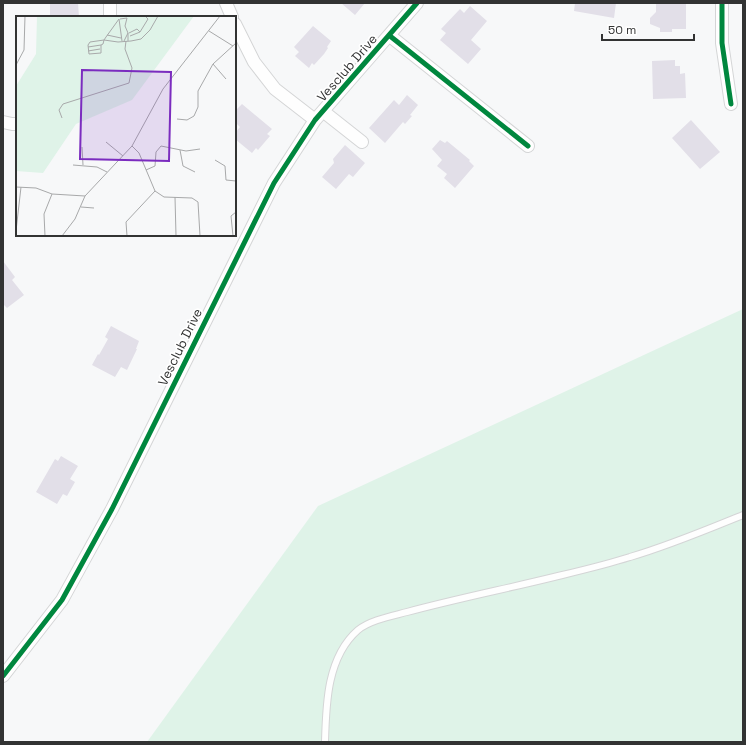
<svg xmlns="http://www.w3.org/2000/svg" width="746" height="745" viewBox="0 0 746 745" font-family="'Space Grotesk',sans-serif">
	<rect width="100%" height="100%" fill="#f7f8f9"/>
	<path fill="#dff3e8" d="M 743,309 L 743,742 L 147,742 L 318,506 Z"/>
	<path fill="#e2dfe8" d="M 56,3 L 78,3 L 79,17 L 50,17 L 50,4 Z
		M 341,3 L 365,3 L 355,15 Z
		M 575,3 L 616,3 L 614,18 L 574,11 Z
		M 656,3 L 686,3 L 686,29 L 672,29 L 672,32 L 660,32 L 660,28 L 650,24 L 650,18 L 656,12 Z
		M 470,6 L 487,21 L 471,40 L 481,49 L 468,64 L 440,40 L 446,33 L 441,29 L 460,9 L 464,13 Z
		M 313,26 L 331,41 L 327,47 L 328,48 L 324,54 L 314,65 L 312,63 L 309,68 L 295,56 L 299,52 L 294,47 Z
		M 675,60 L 675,66 L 680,66 L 680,74 L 685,73 L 686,98 L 653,99 L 652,61 Z
		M 407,95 L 418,105 L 410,115 L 412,116 L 405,124 L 403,122 L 385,143 L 369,128 L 394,100 L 399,105 Z
		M 242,104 L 272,129 L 267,134 L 270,136 L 258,150 L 256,148 L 252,153 L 235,139 L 235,133 L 240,127 L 235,122 L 235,111 Z
		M 691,120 L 720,152 L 700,169 L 672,138 Z
		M 440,140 L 445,143 L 447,141 L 470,160 L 469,161 L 474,166 L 455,188 L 444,178 L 447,174 L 437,166 L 442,160 L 432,149 Z
		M 345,145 L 365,163 L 353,177 L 349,174 L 336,189 L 322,177 L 334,163 L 333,159 Z
		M 3,261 L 15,277 L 12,280 L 24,295 L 7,308 L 3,304 Z
		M 111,326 L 139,341 L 136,349 L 137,349 L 127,370 L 121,367 L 115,377 L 92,365 L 98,354 L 99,355 L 108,339 L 105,337 Z
		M 61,456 L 78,466 L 70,479 L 75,482 L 67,496 L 63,494 L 57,504 L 36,492 L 55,459 L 58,461 Z"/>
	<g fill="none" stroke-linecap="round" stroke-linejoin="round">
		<defs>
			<path id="lane" d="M 325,742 C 326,704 327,657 358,630 C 370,620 392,616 407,612 C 455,599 505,589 554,577 C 579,571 605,565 630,557 C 668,546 706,530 743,515"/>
			<path id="street" d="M 226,3 L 232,17
				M 722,3 L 722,43 L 731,104
				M 110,17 L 110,3
				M 235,24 L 254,62 L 275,89 L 315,120
				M 390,36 L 528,146
				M 324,112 L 362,142
				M 3,122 L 12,124 L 17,124
				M 3,676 L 62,600 L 112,509 L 274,183 L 315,120 L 417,3"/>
		</defs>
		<use href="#lane" stroke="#d4d5d6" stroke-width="8"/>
		<use href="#street" stroke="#d4d5d6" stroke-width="14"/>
		<use href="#lane" stroke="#fefefe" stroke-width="6"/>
		<use href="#street" stroke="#fefefe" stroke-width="12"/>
		<defs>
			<path id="cycleway" d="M 722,3 L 722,43 L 731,104
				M 390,36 L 528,146
				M 3,676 L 62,600 L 112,509 L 274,183 L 315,120 L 417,3"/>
		</defs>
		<use href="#cycleway" stroke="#fff" stroke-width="8"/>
		<use href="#cycleway" stroke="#00873e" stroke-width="5"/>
	</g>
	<g text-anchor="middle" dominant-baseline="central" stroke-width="3.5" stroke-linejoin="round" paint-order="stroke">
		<g font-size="13" fill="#323333" stroke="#fff">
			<text transform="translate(347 68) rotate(-49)">Vesclub Drive</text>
			<text transform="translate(180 347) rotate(-64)">Vesclub Drive</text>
		</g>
	</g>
	<g transform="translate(16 16)">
		<rect width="220" height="220" fill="#f7f8f9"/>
		<path d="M 21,0 L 178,0 L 116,84 L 60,108 L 27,157 L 0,155 L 0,70 L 20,38 Z" fill="#dff3e8"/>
		<path fill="none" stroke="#a8a9aa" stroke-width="1" d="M 104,3 L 111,2 L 109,10 L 112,17M 193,15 L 217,30M 113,17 L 121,13 L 124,16M 91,19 L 105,22M 114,20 L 124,16 L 132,3 L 129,0M 106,25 L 103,3 L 90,21 L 88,24 L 87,28 L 85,29 L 85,37 L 73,38 L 72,29 L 74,26 L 88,24 L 102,26 L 115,25 L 125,23 L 134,14 L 142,0M 108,25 L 112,17 L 112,25M 72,31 L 85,29M 72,35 L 84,33M 197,48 L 210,63M 0,49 L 8,34 L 9,0M 46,102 L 43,94 L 47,88 L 113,67 L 116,52 L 109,33 L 110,25M 161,103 L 171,104 L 178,100 L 182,91 L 182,75 L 197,48 L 220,27M 90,126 L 107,140M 116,130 L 123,137 L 139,175 L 148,181 L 176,182 L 182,186 L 184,220M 66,131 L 67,149M 164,134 L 167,150 L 179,156M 199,144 L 209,150 L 210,164 L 220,165M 57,149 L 81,151 L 91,156M 130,154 L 139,150 L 140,136 L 145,130 L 170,135 L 184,133M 0,171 L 20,172 L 36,178 L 69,180M 159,181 L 160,220M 65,191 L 78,192M 0,215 L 5,171M 29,220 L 28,198 L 36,178M 46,220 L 59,203 L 69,180 L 116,130 L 147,73 L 204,0M 111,220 L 110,206 L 139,175M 217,220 L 215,200 L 220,196"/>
		<path fill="#7b2cbf" fill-opacity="0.15" stroke="#7b2cbf" stroke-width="2" d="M 66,54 L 155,56 L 153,145 L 64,143 Z"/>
		<rect width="220" height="220" fill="none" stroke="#323333" stroke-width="2"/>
	</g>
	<rect width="746" height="745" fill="none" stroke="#323333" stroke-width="8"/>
	<path d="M602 34v6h92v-6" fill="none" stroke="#323333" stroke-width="2"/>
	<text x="608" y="34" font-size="12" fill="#323333" stroke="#ffffff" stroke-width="3" paint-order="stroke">50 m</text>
</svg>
